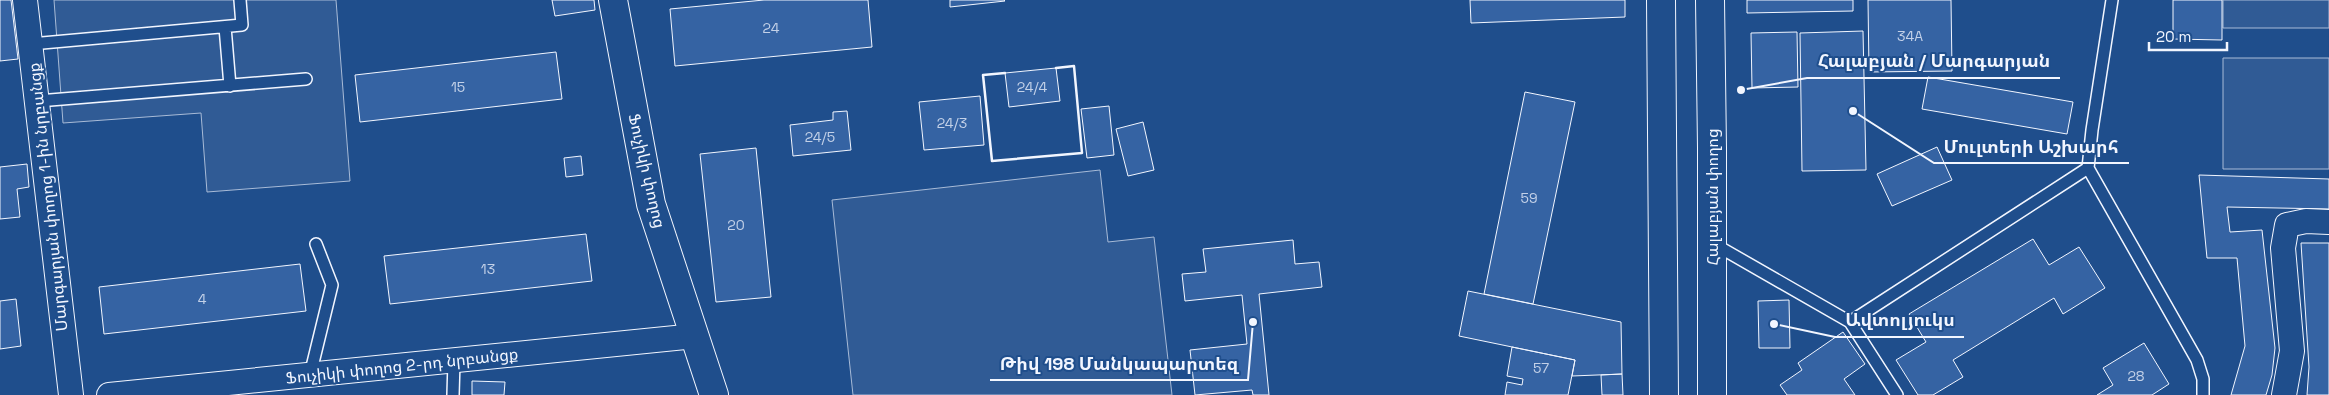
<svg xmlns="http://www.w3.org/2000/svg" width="2329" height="395" viewBox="0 0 2329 395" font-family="'Space Grotesk','Noto Sans Armenian',sans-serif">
	<rect width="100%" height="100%" fill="#1f4e8c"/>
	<path fill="#305b95" stroke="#a8bbd7" d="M 54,0 L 336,0 L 350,181 L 207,192 L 201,113 L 63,123 Z
		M 2223,0 L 2329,0 L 2329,28 L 2223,28 Z
		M 2223,58 L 2329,58 L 2329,169 L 2223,169 Z
		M 1100,170 L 1108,242 L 1154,237 L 1172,395 L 853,395 L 832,200 Z"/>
	<path fill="#3563a3" stroke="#f2f6ff" d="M 0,0 L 11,0 L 18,59 L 0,61 Z
		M 552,0 L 594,0 L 595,10 L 555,16 Z
		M 764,0 L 868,0 L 872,47 L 675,66 L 670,9 Z
		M 950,0 L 1004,0 L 1005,1 L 950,7 Z
		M 1470,0 L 1625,0 L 1625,17 L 1471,23 Z
		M 1747,0 L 1853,0 L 1853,11 L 1747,13 Z
		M 1868,0 L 1951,0 L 1952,71 L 1869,72 Z
		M 2173,0 L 2222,0 L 2222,40 L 2173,39 Z
		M 1863,31 L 1866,170 L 1802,171 L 1800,33 Z
		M 1797,32 L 1798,87 L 1752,88 L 1751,33 Z
		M 556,52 L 562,99 L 360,122 L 355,75 Z
		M 1056,68 L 1060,101 L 1009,107 L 1005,73 Z
		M 1928,77 L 2073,102 L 2067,134 L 1922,109 Z
		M 1525,92 L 1575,102 L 1533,304 L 1484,294 Z
		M 980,96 L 984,145 L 924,150 L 919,102 Z
		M 1109,106 L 1114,155 L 1087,158 L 1081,109 Z
		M 847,111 L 851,150 L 793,156 L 790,125 L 833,120 L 833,112 Z
		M 1143,122 L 1154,170 L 1128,176 L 1116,129 Z
		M 1937,147 L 1952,180 L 1892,206 L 1877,174 Z
		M 756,148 L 771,297 L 716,302 L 700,154 Z
		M 581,156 L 583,175 L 566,177 L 564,158 Z
		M 27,164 L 29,187 L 17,189 L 20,217 L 0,219 L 0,167 Z
		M 2199,175 L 2329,179 L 2329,209 L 2227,207 L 2230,232 L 2262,230 L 2275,348 L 2272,375 L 2266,395 L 2231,395 L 2245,346 L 2237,258 L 2207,258 Z
		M 586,234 L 592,281 L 390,304 L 384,256 Z
		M 2033,239 L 2049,265 L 2079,247 L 2105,288 L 2063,314 L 2054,298 L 1953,360 L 1963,377 L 1933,395 L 1918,395 L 1896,360 L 1926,342 L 1909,314 Z
		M 1293,240 L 1295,264 L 1319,262 L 1322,287 L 1259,294 L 1269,395 L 1253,395 L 1252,390 L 1195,395 L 1190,350 L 1247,344 L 1242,295 L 1185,301 L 1182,274 L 1206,272 L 1203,249 Z
		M 2301,243 L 2329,243 L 2329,395 L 2307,395 L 2309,367 Z
		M 300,264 L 306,311 L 104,334 L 99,287 Z
		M 1468,291 L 1621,322 L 1622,374 L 1572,376 L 1575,360 L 1459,336 Z
		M 16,299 L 21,346 L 0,349 L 0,301 Z
		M 1789,300 L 1790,348 L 1759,348 L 1758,301 Z
		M 1843,332 L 1865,364 L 1844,379 L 1855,395 L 1787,395 L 1780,385 L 1802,370 L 1798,363 Z
		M 2144,343 L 2169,384 L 2152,395 L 2097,395 L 2113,385 L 2103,368 Z
		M 1512,347 L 1575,360 L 1568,395 L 1505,395 L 1507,382 L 1522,385 L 1523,379 L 1507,376 Z
		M 1622,374 L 1623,395 L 1602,395 L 1601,375 Z
		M 472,381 L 505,382 L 504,395 L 472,395 Z"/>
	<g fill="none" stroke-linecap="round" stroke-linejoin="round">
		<defs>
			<path id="service" d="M 2112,0 L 2092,130 L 2088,168 L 2197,360 L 2203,379 L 2203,395
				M 225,27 L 230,86
				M 31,44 L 242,25 L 240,0
				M 38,101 L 306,79
				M 1714,244 L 1850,322 L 2088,168
				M 1850,322 L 1897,395
				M 310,375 L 332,285 L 316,244
				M 453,395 L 454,361"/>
			<path id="minor" d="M 25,0 L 71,395
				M 109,395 L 695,336
				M 2284,395 L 2292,351 L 2283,248 L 2287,225 L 2306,221 L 2329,222"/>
			<path id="tertiary" d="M 613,0 L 651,204 L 714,395"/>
			<path id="primary" d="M 1661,0 L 1664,395
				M 1710,0 L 1712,148 L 1712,395"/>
		</defs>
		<use href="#service" stroke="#f2f6ff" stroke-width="14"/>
		<use href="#minor" stroke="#f2f6ff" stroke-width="26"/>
		<use href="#tertiary" stroke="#f2f6ff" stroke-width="30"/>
		<use href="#primary" stroke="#f2f6ff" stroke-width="30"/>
		<use href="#service" stroke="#1f4e8c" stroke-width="11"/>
		<use href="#minor" stroke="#1f4e8c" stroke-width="24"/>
		<use href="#tertiary" stroke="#1f4e8c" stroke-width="28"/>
		<use href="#primary" stroke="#1f4e8c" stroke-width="28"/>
		<path stroke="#f2f6ff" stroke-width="2.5" d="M 1005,73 L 983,75 L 992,161 L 1082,153 L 1074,66 L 1056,68"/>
	</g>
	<g text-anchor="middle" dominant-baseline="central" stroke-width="4" stroke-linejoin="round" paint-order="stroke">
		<g font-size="14" fill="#c3d1e8">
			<text x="771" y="28">24</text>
			<text x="1910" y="36">34A</text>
			<text x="458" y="87">15</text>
			<text x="1032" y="87">24/4</text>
			<text x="952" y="123">24/3</text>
			<text x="820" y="137">24/5</text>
			<text x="1529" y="198">59</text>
			<text x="736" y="225">20</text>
			<text x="488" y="269">13</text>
			<text x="202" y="299">4</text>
			<text x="1541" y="368">57</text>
			<text x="2136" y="376">28</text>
		</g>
		<g font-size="16" fill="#f2f6ff" stroke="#1f4e8c">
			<text transform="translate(647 171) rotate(77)">Ֆուչիկի փողոց</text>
			<text transform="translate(48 197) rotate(-96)">Մարգարյան փողոց 1-ին նրբանցք</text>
			<text transform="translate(1712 197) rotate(-90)">Հալաբյան փողոց</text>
			<text transform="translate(402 366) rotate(-6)">Ֆուչիկի փողոց 2-րդ նրբանցք</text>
		</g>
	</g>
	<path fill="none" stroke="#f2f6ff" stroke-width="2" d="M1741 90L1807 78H2060M1853 111L1934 163H2129M1774 324L1835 337H1964M1253 322L1248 380H990"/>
	<g fill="#f2f6ff" stroke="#1f4e8c" stroke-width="2">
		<circle cx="1741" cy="90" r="5"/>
		<circle cx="1853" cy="111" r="5"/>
		<circle cx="1774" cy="324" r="5"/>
		<circle cx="1253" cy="322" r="5"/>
	</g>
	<g font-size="18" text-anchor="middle" font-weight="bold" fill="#f2f6ff" stroke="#1f4e8c" stroke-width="4" stroke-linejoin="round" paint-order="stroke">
		<text x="1934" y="67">Հալաբյան / Մարգարյան</text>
		<text x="2031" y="153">Մուլտերի Աշխարհ</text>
		<text x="1900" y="326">Ավտոլյուկս</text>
		<text x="1119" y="370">Թիվ 198 Մանկապարտեզ</text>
	</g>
	<path d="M2149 42v8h78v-8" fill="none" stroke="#f2f6ff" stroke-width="2.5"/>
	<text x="2156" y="42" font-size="15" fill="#f2f6ff" stroke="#1f4e8c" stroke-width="4" paint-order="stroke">20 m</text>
</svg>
